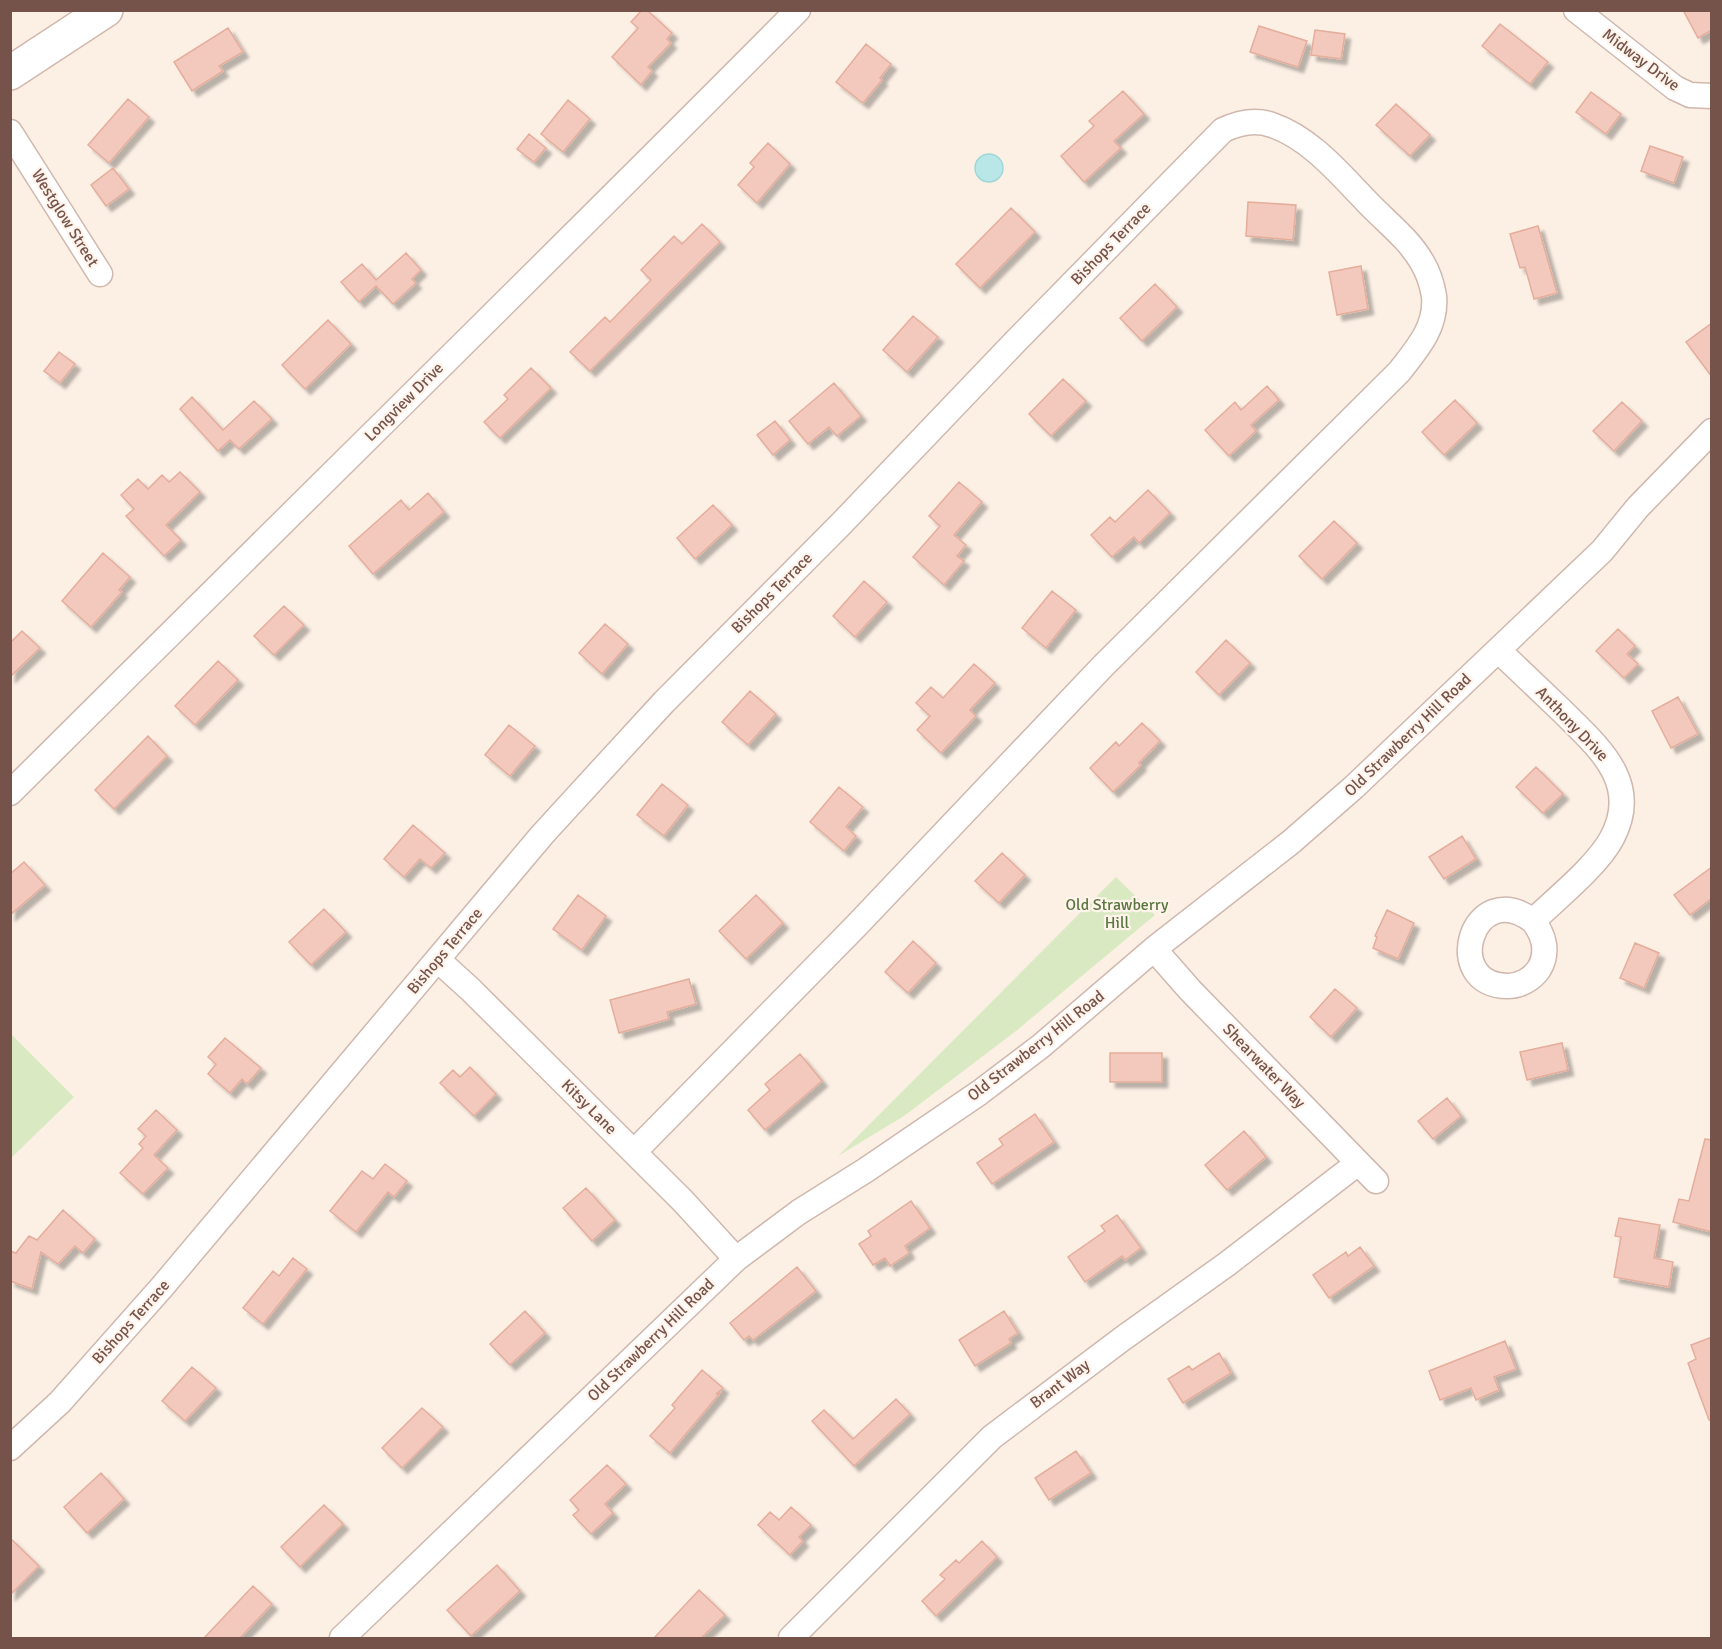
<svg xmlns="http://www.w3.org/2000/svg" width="1722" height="1649" viewBox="0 0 1722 1649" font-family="Signika,sans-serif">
	<defs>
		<filter id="shadow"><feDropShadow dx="5.5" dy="5.5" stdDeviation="1.5" flood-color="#0004"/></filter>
	</defs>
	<rect width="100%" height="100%" fill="#fcf0e5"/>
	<path fill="#d9eac3" d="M 1116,877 L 1155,915 L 1016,1031 L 904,1116 L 838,1156 Z
		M 11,1034 L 74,1097 L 11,1158 Z"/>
	<path fill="#b9e6e6" stroke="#9fd8d8" stroke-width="1.5" d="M975 168a14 14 0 1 1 28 0a14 14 0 1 1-28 0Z"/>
	<path fill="#f2c9bc" stroke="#e5ad9c" stroke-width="1.5" filter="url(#shadow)" d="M 642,10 L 647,10 L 672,33 L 667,39 L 671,43 L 648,67 L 652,71 L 641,85 L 612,57 L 638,28 L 631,22 Z
		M 1683,10 L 1712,10 L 1712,30 L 1698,38 Z
		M 1500,24 L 1548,62 L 1530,84 L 1482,46 Z
		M 1259,26 L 1307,41 L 1298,67 L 1250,52 Z
		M 228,28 L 243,52 L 219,66 L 223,71 L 192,91 L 174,62 Z
		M 1315,30 L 1345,34 L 1341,59 L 1311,55 Z
		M 866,44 L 891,64 L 880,78 L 882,80 L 863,103 L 836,82 Z
		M 1123,91 L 1144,114 L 1114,141 L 1121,148 L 1084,182 L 1061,156 L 1094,126 L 1089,121 Z
		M 1591,92 L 1621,114 L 1606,134 L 1576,112 Z
		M 128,99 L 149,117 L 109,163 L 88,145 Z
		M 568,100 L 590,119 L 563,152 L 541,134 Z
		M 1396,104 L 1430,135 L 1410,156 L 1376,125 Z
		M 529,134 L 546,148 L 534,162 L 517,149 Z
		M 768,143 L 790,164 L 757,203 L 738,185 L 754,167 L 750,163 Z
		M 1650,146 L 1683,157 L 1674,183 L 1641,171 Z
		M 113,168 L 129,189 L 106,206 L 91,185 Z
		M 1248,202 L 1296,205 L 1293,240 L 1246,236 Z
		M 1011,208 L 1035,232 L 980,288 L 956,264 Z
		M 702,224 L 720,242 L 590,371 L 570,352 L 605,317 L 610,322 L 651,280 L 641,270 L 674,236 L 682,244 Z
		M 1538,226 L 1557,293 L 1534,299 L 1525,267 L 1520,268 L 1510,234 Z
		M 406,253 L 421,270 L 412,279 L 416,283 L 393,304 L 376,286 L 359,302 L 341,282 L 362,264 L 376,280 Z
		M 1361,266 L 1368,309 L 1337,315 L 1329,272 Z
		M 1155,284 L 1177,307 L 1142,341 L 1120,318 Z
		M 913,316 L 938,337 L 907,372 L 883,350 Z
		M 328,320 L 351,344 L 305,389 L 282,365 Z
		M 1712,323 L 1712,377 L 1686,342 Z
		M 59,352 L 75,364 L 60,383 L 44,371 Z
		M 531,368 L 551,388 L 500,438 L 484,422 L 508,399 L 504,395 Z
		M 1063,379 L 1086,401 L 1051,436 L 1029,414 Z
		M 834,383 L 861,416 L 837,436 L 829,427 L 808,444 L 789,421 Z
		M 1267,386 L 1279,400 L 1251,425 L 1256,431 L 1229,456 L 1205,430 L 1235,402 L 1241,410 Z
		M 192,397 L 223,430 L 254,401 L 272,419 L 239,449 L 230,440 L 218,451 L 180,409 Z
		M 1455,400 L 1477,423 L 1444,455 L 1422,432 Z
		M 1622,402 L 1642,421 L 1614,451 L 1593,431 Z
		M 775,421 L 790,440 L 773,455 L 757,435 Z
		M 180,472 L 200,492 L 166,525 L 181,540 L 164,556 L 126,516 L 134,509 L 121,495 L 138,479 L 148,489 L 162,475 L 169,482 Z
		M 959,482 L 982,502 L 954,535 L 966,545 L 957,556 L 964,561 L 944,585 L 913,557 L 940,526 L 929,516 Z
		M 1148,490 L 1170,513 L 1139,543 L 1134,537 L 1112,557 L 1091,535 L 1110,517 L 1115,522 Z
		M 428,493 L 444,512 L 373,574 L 349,546 L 401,500 L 409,510 Z
		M 713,505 L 732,525 L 695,559 L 677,538 Z
		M 1334,521 L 1357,543 L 1322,579 L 1299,556 Z
		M 103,553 L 130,577 L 119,590 L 122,592 L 91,627 L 62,601 Z
		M 864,581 L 887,602 L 855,637 L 833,616 Z
		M 1052,591 L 1076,610 L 1046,648 L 1022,628 Z
		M 284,606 L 304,625 L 274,655 L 254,636 Z
		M 605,624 L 628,644 L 602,674 L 579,653 Z
		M 1618,629 L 1635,646 L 1627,654 L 1638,664 L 1624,678 L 1596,651 Z
		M 22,631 L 40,648 L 10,677 L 10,643 Z
		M 1226,640 L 1250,663 L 1219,695 L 1196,672 Z
		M 218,661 L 238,680 L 195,725 L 175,706 Z
		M 974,664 L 995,683 L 970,710 L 976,716 L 941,753 L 917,730 L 930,716 L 916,703 L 931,687 L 943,698 Z
		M 750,691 L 776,714 L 748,745 L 722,722 Z
		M 1678,697 L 1698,734 L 1671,748 L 1652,711 Z
		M 1142,723 L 1160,741 L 1139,763 L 1141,765 L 1113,792 L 1090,768 L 1116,742 L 1119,746 Z
		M 509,725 L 535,746 L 510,776 L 485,755 Z
		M 148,736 L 167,756 L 114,809 L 95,790 Z
		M 1536,767 L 1563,794 L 1543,813 L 1516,787 Z
		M 662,784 L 688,805 L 664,836 L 637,815 Z
		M 839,787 L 863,807 L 846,827 L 856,836 L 844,851 L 810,822 Z
		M 413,825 L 445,853 L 431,868 L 420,859 L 404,877 L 384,859 Z
		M 1462,836 L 1476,859 L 1444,879 L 1429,857 Z
		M 1002,853 L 1025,875 L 999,903 L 975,881 Z
		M 24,862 L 45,885 L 10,915 L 10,874 Z
		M 1712,867 L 1712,898 L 1690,915 L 1674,895 Z
		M 578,895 L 606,916 L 582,950 L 553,929 Z
		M 756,895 L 783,923 L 746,959 L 719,931 Z
		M 324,909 L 346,932 L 311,965 L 289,942 Z
		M 1387,910 L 1414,923 L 1398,959 L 1373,948 L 1377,937 L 1375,936 Z
		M 913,941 L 936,963 L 908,993 L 885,972 Z
		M 1635,943 L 1659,953 L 1644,988 L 1620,978 Z
		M 689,979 L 696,1004 L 667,1012 L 669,1019 L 619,1033 L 610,1000 Z
		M 1335,989 L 1357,1008 L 1331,1037 L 1310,1017 Z
		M 225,1038 L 261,1068 L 247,1084 L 242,1079 L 230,1093 L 208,1074 L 216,1064 L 208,1057 Z
		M 1562,1043 L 1568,1070 L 1527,1080 L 1520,1052 Z
		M 1110,1053 L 1162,1053 L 1162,1082 L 1110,1082 Z
		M 800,1054 L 822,1081 L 765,1130 L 748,1110 L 770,1090 L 765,1084 Z
		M 470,1067 L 496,1094 L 474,1116 L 440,1083 L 453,1070 L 460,1077 Z
		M 1447,1098 L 1461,1116 L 1433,1139 L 1418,1121 Z
		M 156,1110 L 177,1130 L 154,1155 L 168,1168 L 143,1194 L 120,1173 L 143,1148 L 139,1144 L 146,1136 L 138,1129 Z
		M 1035,1114 L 1054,1142 L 992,1184 L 977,1163 L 1003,1145 L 999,1139 Z
		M 1244,1131 L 1266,1157 L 1227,1190 L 1205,1165 Z
		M 1705,1139 L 1712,1140 L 1712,1232 L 1673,1222 L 1679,1199 L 1689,1201 Z
		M 385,1164 L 407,1181 L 394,1197 L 388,1192 L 356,1232 L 330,1211 L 362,1171 L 373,1179 Z
		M 586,1188 L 615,1220 L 592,1241 L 563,1208 Z
		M 911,1201 L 930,1228 L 905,1246 L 909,1253 L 890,1266 L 885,1258 L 873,1265 L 859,1244 L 871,1236 L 868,1231 Z
		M 63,1210 L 95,1239 L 83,1253 L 75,1246 L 58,1264 L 41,1252 L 32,1289 L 10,1281 L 10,1251 L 16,1253 L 29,1236 L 37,1240 Z
		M 1117,1215 L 1141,1248 L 1125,1260 L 1122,1256 L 1085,1282 L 1068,1257 L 1105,1231 L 1101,1226 Z
		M 1619,1218 L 1660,1225 L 1654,1258 L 1673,1262 L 1669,1287 L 1614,1277 L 1621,1237 L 1615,1236 Z
		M 1360,1247 L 1374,1266 L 1329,1298 L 1313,1275 L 1346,1252 L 1348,1256 Z
		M 293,1258 L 307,1269 L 263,1324 L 243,1308 L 273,1271 L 279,1276 Z
		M 797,1267 L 816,1291 L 753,1340 L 749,1336 L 744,1340 L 730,1323 Z
		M 525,1311 L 545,1333 L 510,1365 L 490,1344 Z
		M 1004,1311 L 1018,1333 L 1009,1339 L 1011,1343 L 975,1366 L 959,1340 Z
		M 1712,1337 L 1712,1420 L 1709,1420 L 1688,1363 L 1696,1359 L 1691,1345 Z
		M 1505,1341 L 1516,1369 L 1494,1377 L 1499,1390 L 1476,1400 L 1471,1388 L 1440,1400 L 1429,1371 Z
		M 1219,1353 L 1231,1373 L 1183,1403 L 1168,1379 L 1189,1366 L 1192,1370 Z
		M 192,1367 L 216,1388 L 185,1421 L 162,1401 Z
		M 702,1370 L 723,1388 L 716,1394 L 720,1393 L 670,1453 L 650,1436 L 675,1408 L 672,1405 Z
		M 896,1399 L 910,1414 L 854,1466 L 812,1421 L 824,1410 L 853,1439 Z
		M 422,1408 L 443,1427 L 402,1468 L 382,1448 Z
		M 1076,1451 L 1091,1473 L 1049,1500 L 1035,1478 Z
		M 607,1465 L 626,1484 L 605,1504 L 613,1513 L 591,1534 L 573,1515 L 579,1510 L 570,1500 Z
		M 101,1473 L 124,1499 L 87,1533 L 64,1507 Z
		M 324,1505 L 343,1524 L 300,1567 L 281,1547 Z
		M 791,1507 L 811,1525 L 799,1537 L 803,1541 L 790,1555 L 758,1525 L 770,1512 L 779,1520 Z
		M 10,1538 L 39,1566 L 10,1595 Z
		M 982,1541 L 997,1557 L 936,1616 L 922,1601 L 945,1579 L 940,1575 L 956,1560 L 959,1563 Z
		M 497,1565 L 520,1591 L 471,1636 L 447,1610 Z
		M 253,1586 L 272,1604 L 240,1638 L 204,1638 Z
		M 699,1590 L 725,1615 L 701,1638 L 654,1638 Z"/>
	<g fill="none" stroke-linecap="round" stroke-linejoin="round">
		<defs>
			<path id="minor" d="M 1576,10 L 1675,88 L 1690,95 L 1712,96
				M 10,132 L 100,274
				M 1498,650 C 1519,670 1540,690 1561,710 C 1597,746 1642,782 1612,838 C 1597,866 1557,898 1533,921 C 1472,875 1440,986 1508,986 C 1520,986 1532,979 1539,969 C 1549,952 1544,935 1533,921
				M 10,793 C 272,532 537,273 798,10
				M 1154,949 L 1190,990 L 1376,1181
				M 438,960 L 471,990 L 683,1201 L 736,1259
				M 10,1448 L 60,1402 L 162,1287 L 542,835 L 618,752 L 664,702 L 841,524 L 1014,343 L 1223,130 C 1238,123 1256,119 1272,125 C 1313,139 1343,178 1373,208 C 1390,225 1410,241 1422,262 C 1428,272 1432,284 1434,296 C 1437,327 1417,349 1399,372 L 1103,666 L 856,926 L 634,1152
				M 342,1638 L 736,1259 L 799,1212 L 866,1170 L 979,1093 L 1041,1046 L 1154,949 L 1291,842 L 1354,787 L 1602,551 L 1638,507 L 1712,431
				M 791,1638 L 992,1437 L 1122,1339 L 1227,1264 L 1358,1163"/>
			<path id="secondary" d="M 10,73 L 106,10"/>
		</defs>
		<use href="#minor" stroke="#d0b8ae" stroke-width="27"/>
		<use href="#secondary" stroke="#d3b7ab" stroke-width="36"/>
		<use href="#minor" stroke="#fff" stroke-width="24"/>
		<use href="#secondary" stroke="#fff" stroke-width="33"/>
	</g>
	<g text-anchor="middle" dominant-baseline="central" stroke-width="4.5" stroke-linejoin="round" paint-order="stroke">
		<g font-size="16" fill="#76534a" stroke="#fff4eb">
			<text transform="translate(1641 60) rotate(37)">Midway Drive</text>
			<text transform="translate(65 218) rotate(58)">Westglow Street</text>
			<text transform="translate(1111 244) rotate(-46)">Bishops Terrace</text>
			<text transform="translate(404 402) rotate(-45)">Longview Drive</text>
			<text transform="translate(772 593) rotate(-45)">Bishops Terrace</text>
			<text transform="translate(1572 724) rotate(46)">Anthony Drive</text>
			<text transform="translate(1408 735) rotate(-44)">Old Strawberry Hill Road</text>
			<text transform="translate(445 951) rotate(-50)">Bishops Terrace</text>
			<text transform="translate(1036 1046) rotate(-38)">Old Strawberry Hill Road</text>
			<text transform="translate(1264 1066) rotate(46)">Shearwater Way</text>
			<text transform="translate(589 1107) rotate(45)">Kitsy Lane</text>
			<text transform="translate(131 1322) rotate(-48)">Bishops Terrace</text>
			<text transform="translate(651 1340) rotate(-44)">Old Strawberry Hill Road</text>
			<text transform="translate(1060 1384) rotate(-37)">Brant Way</text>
		</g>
		<g font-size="16" fill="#58763f" stroke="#fff4eb">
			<text x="1117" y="905">Old Strawberry<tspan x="1117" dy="18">Hill</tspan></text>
		</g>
	</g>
	<rect width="1722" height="1649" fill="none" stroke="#76534a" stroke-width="24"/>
</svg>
